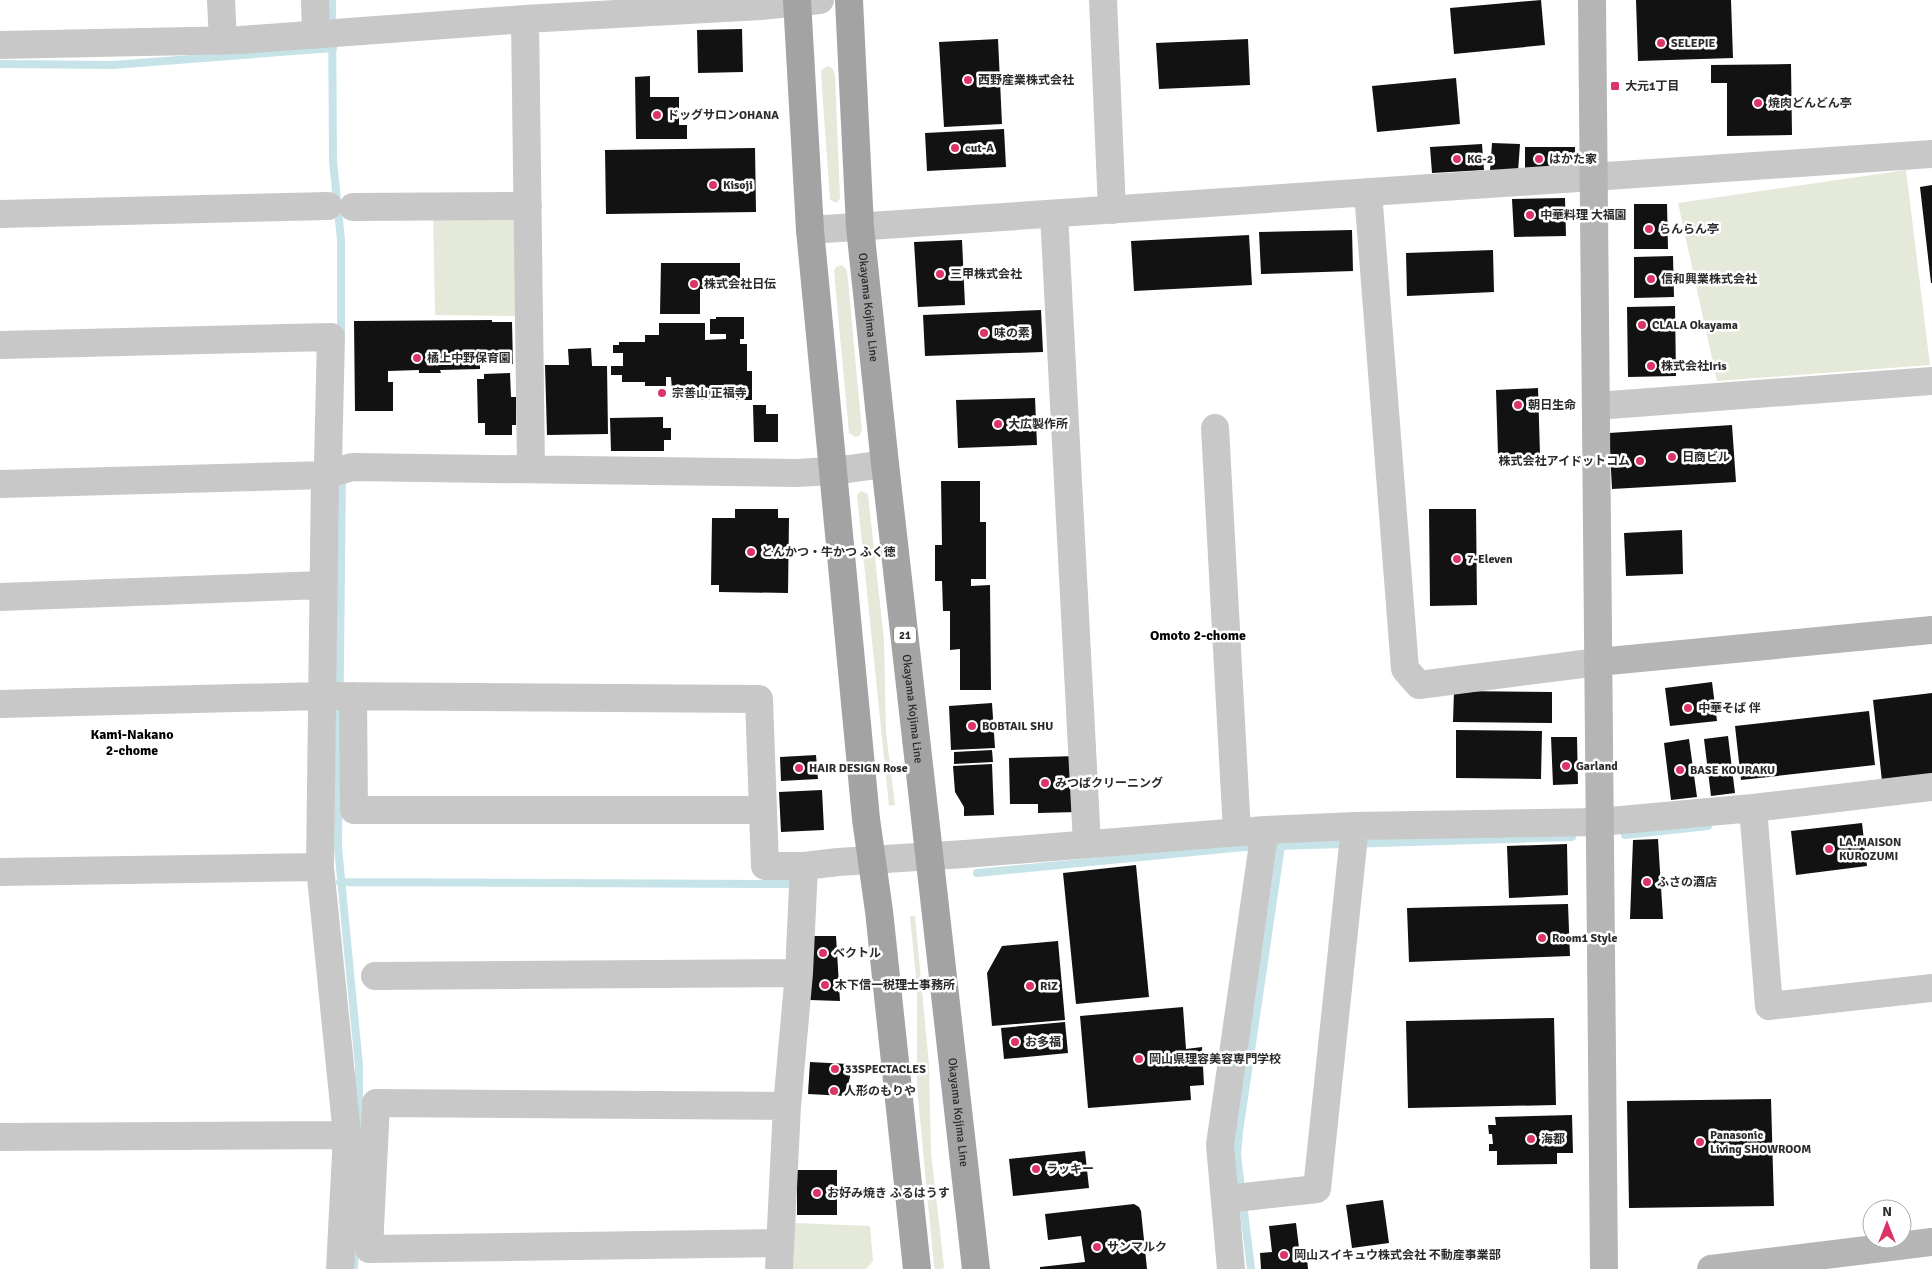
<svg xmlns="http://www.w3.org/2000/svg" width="1932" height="1269" viewBox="0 0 1932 1269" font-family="Signika,'Noto Sans JP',sans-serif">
	<rect width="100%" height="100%" fill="#fff"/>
	<path fill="#e5e9d9" d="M 828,66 L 833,69 L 835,75 L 840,198 L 837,203 L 830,200 L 821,73 L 822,69 Z
		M 1906,170 L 1930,365 L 1717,381 L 1678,203 Z
		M 433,212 L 515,215 L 516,316 L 435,315 Z
		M 842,265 L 847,270 L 862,431 L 859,436 L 855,437 L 849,433 L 834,271 L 836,267 Z
		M 861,491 L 868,494 L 884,640 L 886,732 L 895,805 L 889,806 L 857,495 Z
		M 910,916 L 915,916 L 929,1065 L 931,1153 L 944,1266 L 943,1269 L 935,1269 L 934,1266 L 917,1088 L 917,988 Z
		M 795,1223 L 870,1226 L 873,1261 L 866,1269 L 793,1269 Z"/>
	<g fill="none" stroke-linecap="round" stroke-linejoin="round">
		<path stroke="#c6e3e8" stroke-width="8" d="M 332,0 L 333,161 L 341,240 L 341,338
			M 0,64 L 113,65 L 333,48
			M 342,474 L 338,847 L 359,1066 L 359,1127
			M 1625,835 L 1708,826
			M 977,873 L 1244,847 L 1572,837
			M 340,882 L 790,884
			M 354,1269 L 356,1228
			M 1251,1269 L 1237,1155 L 1239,1132 L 1281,846"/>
	</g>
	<path fill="#121212" d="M 1541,0 L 1545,45 L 1454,54 L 1450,8 Z
		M 1636,0 L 1731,0 L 1733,58 L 1638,61 Z
		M 742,29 L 743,72 L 698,73 L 697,30 Z
		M 998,39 L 1002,124 L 944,127 L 939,42 Z
		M 1248,39 L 1250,85 L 1159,89 L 1156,43 Z
		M 1791,64 L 1792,135 L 1727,136 L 1727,83 L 1711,83 L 1711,65 Z
		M 650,76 L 650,97 L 679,97 L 679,125 L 687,125 L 687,139 L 636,139 L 635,77 Z
		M 1456,78 L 1460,124 L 1377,132 L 1372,86 Z
		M 1004,129 L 1006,167 L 927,171 L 925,133 Z
		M 1492,143 L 1520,144 L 1518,172 L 1490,171 Z
		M 1482,144 L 1484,170 L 1432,173 L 1430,147 Z
		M 1525,147 L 1575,147 L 1575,161 L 1558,161 L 1558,168 L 1525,168 Z
		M 755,148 L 756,212 L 606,214 L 605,150 Z
		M 1932,185 L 1932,283 L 1931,283 L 1920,187 Z
		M 1565,198 L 1566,236 L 1514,237 L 1512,199 Z
		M 1634,204 L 1667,204 L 1668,249 L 1634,249 Z
		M 1352,230 L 1353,271 L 1261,274 L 1259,232 Z
		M 1249,235 L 1252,285 L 1134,291 L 1131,241 Z
		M 962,240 L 965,305 L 918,307 L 914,242 Z
		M 1493,250 L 1494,292 L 1407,296 L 1406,253 Z
		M 1673,256 L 1674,297 L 1634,298 L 1634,257 Z
		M 661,263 L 740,263 L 740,289 L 700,289 L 700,314 L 660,314 Z
		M 1675,306 L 1676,376 L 1628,377 L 1627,307 Z
		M 1041,310 L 1043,352 L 925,356 L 923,315 Z
		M 716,317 L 744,317 L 744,339 L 740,339 L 740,344 L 747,344 L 747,371 L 752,371 L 752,400 L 687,400 L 687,390 L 672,390 L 671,377 L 666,377 L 666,386 L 645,386 L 645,382 L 622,382 L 622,375 L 611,375 L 611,366 L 623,366 L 623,353 L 613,353 L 613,345 L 619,345 L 619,342 L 645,342 L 645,335 L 659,335 L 659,323 L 705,323 L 705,340 L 726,339 L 726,334 L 710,334 L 710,319 L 716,319 Z
		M 492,320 L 492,322 L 512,322 L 513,364 L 480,364 L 480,369 L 440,370 L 441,373 L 419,373 L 419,370 L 388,371 L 388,382 L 393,382 L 393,411 L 355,411 L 354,321 Z
		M 591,348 L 592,366 L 607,366 L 608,434 L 547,435 L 545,365 L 569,365 L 568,349 Z
		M 510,373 L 511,397 L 516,397 L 516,425 L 512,425 L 512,435 L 485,435 L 485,423 L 478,423 L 477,379 L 484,379 L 484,374 Z
		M 1538,388 L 1540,455 L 1498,455 L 1496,390 Z
		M 1035,398 L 1037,445 L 958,448 L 956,400 Z
		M 753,405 L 766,405 L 766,414 L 778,414 L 778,442 L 754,442 Z
		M 663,417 L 663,428 L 671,428 L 671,440 L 664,440 L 664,451 L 611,451 L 610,418 Z
		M 1732,425 L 1736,482 L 1612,489 L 1609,433 Z
		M 941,481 L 980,481 L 980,522 L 986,522 L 986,579 L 971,579 L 971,586 L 990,585 L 991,690 L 960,690 L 960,649 L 950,650 L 950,611 L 943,611 L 942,581 L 935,581 L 935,545 L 942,545 Z
		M 735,509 L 778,509 L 778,518 L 789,518 L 788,593 L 719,592 L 719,585 L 711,585 L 712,518 L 735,518 Z
		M 1429,509 L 1476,509 L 1477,605 L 1430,606 Z
		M 1682,530 L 1683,574 L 1626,576 L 1624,533 Z
		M 1712,682 L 1717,721 L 1670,726 L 1665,688 Z
		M 1454,691 L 1552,692 L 1552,723 L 1453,722 Z
		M 1932,693 L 1932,775 L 1882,781 L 1873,700 Z
		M 992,703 L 995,748 L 951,750 L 949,706 Z
		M 1869,711 L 1875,765 L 1741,780 L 1735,726 Z
		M 1456,730 L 1542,731 L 1541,779 L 1456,778 Z
		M 1728,736 L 1735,793 L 1711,796 L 1704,739 Z
		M 1551,737 L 1577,737 L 1578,784 L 1553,785 Z
		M 1689,739 L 1697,797 L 1671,800 L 1664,743 Z
		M 992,750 L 993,762 L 954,764 L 954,752 Z
		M 816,755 L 818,779 L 781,781 L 780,757 Z
		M 1077,756 L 1078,812 L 1038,813 L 1038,804 L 1010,804 L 1009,758 Z
		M 992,764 L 994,815 L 964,816 L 964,807 L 955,792 L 953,766 Z
		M 822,790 L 824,830 L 781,832 L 779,792 Z
		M 1862,823 L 1867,866 L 1796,875 L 1791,831 Z
		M 1658,839 L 1663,919 L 1630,919 L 1633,840 Z
		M 1567,844 L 1568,895 L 1509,898 L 1507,846 Z
		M 1136,865 L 1149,997 L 1076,1004 L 1063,873 Z
		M 1568,904 L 1570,956 L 1409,962 L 1407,908 Z
		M 811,936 L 836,936 L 840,1001 L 810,1000 Z
		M 1058,941 L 1065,1020 L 992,1026 L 987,973 L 1002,946 Z
		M 1183,1007 L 1186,1049 L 1202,1047 L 1204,1085 L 1190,1086 L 1191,1100 L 1088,1108 L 1080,1016 Z
		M 1554,1018 L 1556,1105 L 1408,1108 L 1406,1021 Z
		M 1065,1022 L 1068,1053 L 1004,1059 L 1001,1028 Z
		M 810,1062 L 848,1064 L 850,1077 L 845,1096 L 808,1094 Z
		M 1771,1099 L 1774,1206 L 1629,1208 L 1627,1101 Z
		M 1572,1115 L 1573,1153 L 1557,1153 L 1557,1164 L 1497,1165 L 1497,1151 L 1489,1151 L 1489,1144 L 1493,1144 L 1492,1134 L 1489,1134 L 1488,1125 L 1496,1125 L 1495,1117 Z
		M 1085,1151 L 1089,1188 L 1013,1196 L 1009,1159 Z
		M 797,1170 L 837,1170 L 837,1215 L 797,1215 Z
		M 1383,1200 L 1389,1243 L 1352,1248 L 1346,1205 Z
		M 1134,1204 L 1139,1207 L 1141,1211 L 1147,1269 L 1040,1269 L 1040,1267 L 1085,1262 L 1081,1236 L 1048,1240 L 1045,1214 Z
		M 1296,1223 L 1299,1248 L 1306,1247 L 1308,1269 L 1261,1269 L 1260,1253 L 1272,1252 L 1269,1226 Z"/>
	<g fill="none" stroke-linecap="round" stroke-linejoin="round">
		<path stroke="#c8c8c8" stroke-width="28" d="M 221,0 L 223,41
			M 315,0 L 316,35
			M 1103,0 L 1112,210
			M 525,19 L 531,468
			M 0,45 L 240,40 L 525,19 L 761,6 L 820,0
			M 1368,192 L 1405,669 L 1419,685 L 1598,662
			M 353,207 L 528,206
			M 0,214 L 328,206
			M 1054,214 L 1087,844
			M 810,230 L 1932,154
			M 0,345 L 331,337 L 328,463 L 325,475 L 320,867 L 347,1135 L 340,1269
			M 1596,406 L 1932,381
			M 1215,428 L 1237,832
			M 0,484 L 325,475 L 352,467 L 796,473 L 833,471 L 885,464
			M 0,597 L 323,585
			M 353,696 L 354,810 L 763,810
			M 0,704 L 321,696 L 759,699 L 765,866 L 804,866 L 838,862 L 965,854 L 1265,830 L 1355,826 L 1599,822 L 1753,808 L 1932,787
			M 1753,808 L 1769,1006 L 1932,988
			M 0,872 L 320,867
			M 375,976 L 799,973
			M 0,1137 L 347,1135
			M 1226,1199 L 1317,1189 L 1355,826
			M 780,1243 L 369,1249 L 376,1103 L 787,1106
			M 779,1269 L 787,1106 L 799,973 L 804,866
			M 1231,1269 L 1220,1145 L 1265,830"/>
		<path stroke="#b5b5b5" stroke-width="28" d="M 1592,0 L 1604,1269
			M 1598,662 L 1932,630
			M 1711,1269 L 1932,1242"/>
		<g stroke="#a3a3a3" stroke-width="28">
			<path d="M 797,0 L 810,230 L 833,471 L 866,819 L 879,911 L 917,1269"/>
			<path id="s1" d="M 849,0 L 860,227 L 885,464 L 976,1269"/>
		</g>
	</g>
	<g fill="#dc3467" stroke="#fff" stroke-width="2">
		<circle cx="1661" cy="43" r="5"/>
		<circle cx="968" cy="80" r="5"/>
		<rect x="1610" y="81" width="10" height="10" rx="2.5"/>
		<circle cx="1758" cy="103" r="5"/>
		<circle cx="657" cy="115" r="5"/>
		<circle cx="955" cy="148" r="5"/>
		<circle cx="1457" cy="159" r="5"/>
		<circle cx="1539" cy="159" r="5"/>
		<circle cx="713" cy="185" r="5"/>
		<circle cx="1530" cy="215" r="5"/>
		<circle cx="1649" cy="229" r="5"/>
		<circle cx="940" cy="274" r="5"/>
		<circle cx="1651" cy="279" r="5"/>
		<circle cx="694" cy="284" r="5"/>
		<circle cx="1642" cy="325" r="5"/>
		<circle cx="984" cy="333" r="5"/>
		<circle cx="417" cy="358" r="5"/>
		<circle cx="1651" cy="366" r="5"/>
		<circle cx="662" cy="393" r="5"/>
		<circle cx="1518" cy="405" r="5"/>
		<circle cx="998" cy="424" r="5"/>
		<circle cx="1672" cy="457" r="5"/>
		<circle cx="1640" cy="461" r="5"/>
		<circle cx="751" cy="552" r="5"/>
		<circle cx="1457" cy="559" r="5"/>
		<circle cx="1688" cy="708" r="5"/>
		<circle cx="972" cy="726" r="5"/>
		<circle cx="1566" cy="766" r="5"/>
		<circle cx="799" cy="768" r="5"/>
		<circle cx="1680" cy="770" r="5"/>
		<circle cx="1045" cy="783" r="5"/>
		<circle cx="1829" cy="849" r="5"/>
		<circle cx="1647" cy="882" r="5"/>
		<circle cx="1542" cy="938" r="5"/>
		<circle cx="823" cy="953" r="5"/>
		<circle cx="825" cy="985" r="5"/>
		<circle cx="1030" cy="986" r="5"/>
		<circle cx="1015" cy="1042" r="5"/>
		<circle cx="1139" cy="1059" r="5"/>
		<circle cx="835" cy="1069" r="5"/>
		<circle cx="834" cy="1091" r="5"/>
		<circle cx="1531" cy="1139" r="5"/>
		<circle cx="1700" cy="1142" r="5"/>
		<circle cx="1036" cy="1169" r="5"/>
		<circle cx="817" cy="1193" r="5"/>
		<circle cx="1097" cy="1247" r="5"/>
		<circle cx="1284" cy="1255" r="5"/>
	</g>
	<g text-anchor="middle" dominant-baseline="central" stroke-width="5" stroke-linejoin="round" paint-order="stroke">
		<rect fill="#fff" stroke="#6b6b6b" stroke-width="1" x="894" y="626.5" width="22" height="17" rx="4"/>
		<g font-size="11" font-weight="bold" fill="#2b2b2b">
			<text x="905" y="635">21</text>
		</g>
		<g font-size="12" font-weight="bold" fill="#2b2b2b" stroke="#fff" text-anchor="start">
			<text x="1671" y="43">SELEPIE</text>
			<text x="978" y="80">西野産業株式会社</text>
			<text x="1625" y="86">大元1丁目</text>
			<text x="1768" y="103">焼肉どんどん亭</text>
			<text x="667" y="115">ドッグサロンOHANA</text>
			<text x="965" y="148">cut-A</text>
			<text x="1467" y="159">KG-2</text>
			<text x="1549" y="159">はかた家</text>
			<text x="723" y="185">Kisoji</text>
			<text x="1540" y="215">中華料理 大福園</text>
			<text x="1659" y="229">らんらん亭</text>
			<text x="950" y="274">三甲株式会社</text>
			<text x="1661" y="279">信和興業株式会社</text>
			<text x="704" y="284">株式会社日伝</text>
			<text x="1652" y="325">CLALA Okayama</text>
			<text x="994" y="333">味の素</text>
			<text x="427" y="358">橘上中野保育園</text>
			<text x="1661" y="366">株式会社Iris</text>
			<text x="672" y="393">宗善山 正福寺</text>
			<text x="1528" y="405">朝日生命</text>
			<text x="1008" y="424">大広製作所</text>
			<text x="1682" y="457">日商ビル</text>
			<text x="1630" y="461" text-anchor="end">株式会社アイドットコム</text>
			<text x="761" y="552">とんかつ・牛かつ ふく徳</text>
			<text x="1467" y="559">7-Eleven</text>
			<text x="1698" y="708">中華そば 伴</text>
			<text x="982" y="726">BOBTAIL SHU</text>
			<text x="1576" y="766">Garland</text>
			<text x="809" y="768">HAIR DESIGN Rose</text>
			<text x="1690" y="770">BASE KOURAKU</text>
			<text x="1055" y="783">みつばクリーニング</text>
			<text x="1839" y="842">LA.MAISON<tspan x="1839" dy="14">KUROZUMI</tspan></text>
			<text x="1657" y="882">ふさの酒店</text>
			<text x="1552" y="938">Room1 Style</text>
			<text x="833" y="953">ベクトル</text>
			<text x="835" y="985">木下信一税理士事務所</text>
			<text x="1040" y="986">RiZ</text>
			<text x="1025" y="1042">お多福</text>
			<text x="1149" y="1059">岡山県理容美容専門学校</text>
			<text x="845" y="1069">33SPECTACLES</text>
			<text x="844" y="1091">人形のもりや</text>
			<text x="1710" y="1135">Panasonic<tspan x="1710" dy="14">Living SHOWROOM</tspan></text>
			<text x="1541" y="1139">海都</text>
			<text x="1046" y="1169">ラッキー</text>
			<text x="827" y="1193">お好み焼き ふるはうす</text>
			<text x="1107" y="1247">サンマルク</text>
			<text x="1294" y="1255">岡山スイキュウ株式会社 不動産事業部</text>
		</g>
		<g font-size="12" fill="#2b2b2b" stroke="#fff">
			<text stroke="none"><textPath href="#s1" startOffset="308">Okayama Kojima Line</textPath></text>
			<text stroke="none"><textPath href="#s1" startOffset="712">Okayama Kojima Line</textPath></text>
			<text stroke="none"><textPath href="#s1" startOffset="1118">Okayama Kojima Line</textPath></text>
		</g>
		<g font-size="14" font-weight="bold" fill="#000" stroke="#fff">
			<text x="1198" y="635">Omoto 2-chome</text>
			<text x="132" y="734">Kami-Nakano<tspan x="132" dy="16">2-chome</tspan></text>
		</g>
	</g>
	<g transform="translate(1887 1224)"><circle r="24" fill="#ffffff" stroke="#aaaaaa"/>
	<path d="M0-4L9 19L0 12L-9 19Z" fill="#dc3467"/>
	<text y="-8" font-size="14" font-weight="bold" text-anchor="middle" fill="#2b2b2b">N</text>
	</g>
</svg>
